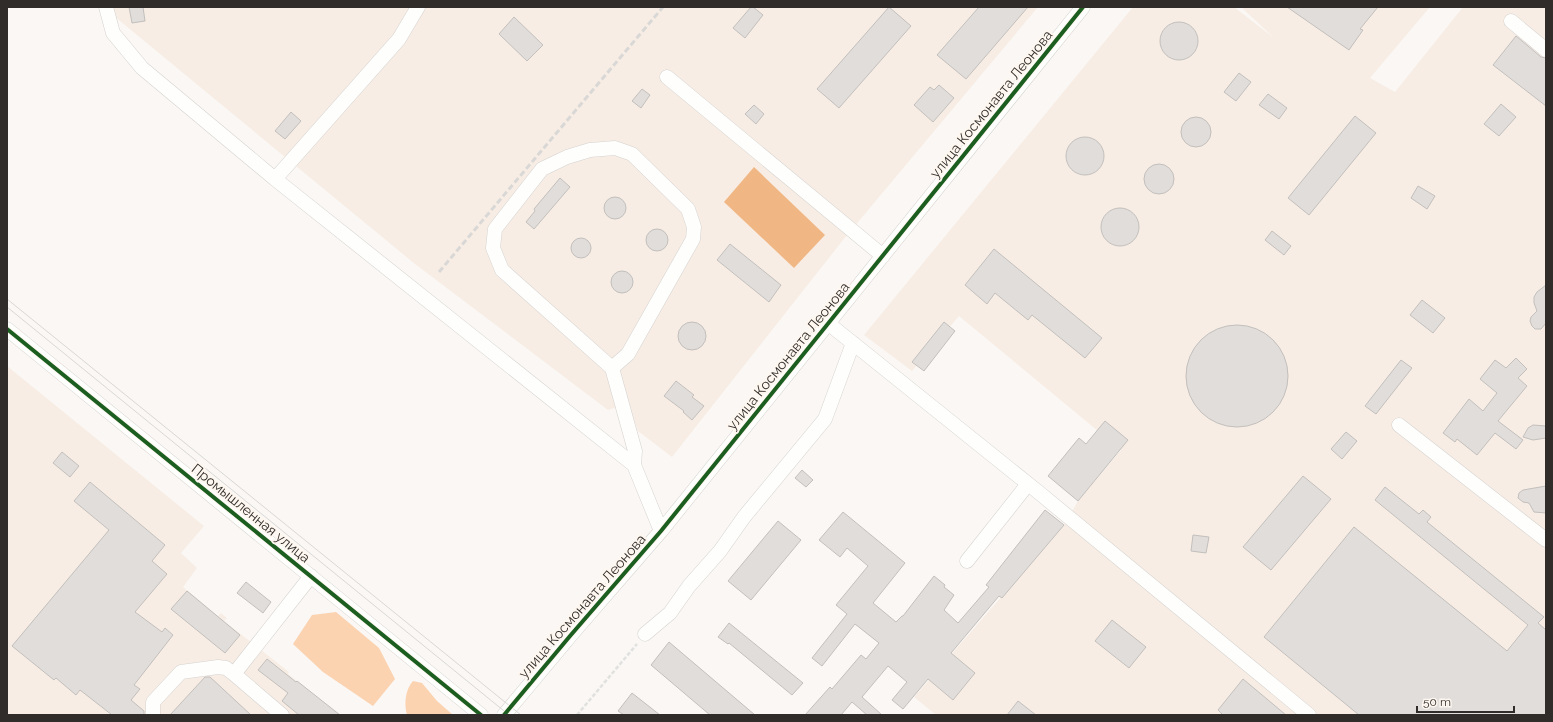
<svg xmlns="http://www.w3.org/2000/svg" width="1553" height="722" viewBox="0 0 1553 722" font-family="Raleway,sans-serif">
	<rect width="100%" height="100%" fill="#faf7f4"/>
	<path fill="#f7ede4" d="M 103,7 L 1038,7 L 843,240 L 672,457 L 638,431 L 628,404 L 608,410 L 415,264 Z
		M 1133,7 L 1234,7 L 1274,38 L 1241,7 L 1430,7 L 1370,78 L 1395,92 L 1463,7 L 1546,7 L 1546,715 L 936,715 L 914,697 L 1064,525 L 1078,501 L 1121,450 L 959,316 L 912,371 L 864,335 Z
		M 7,366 L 204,526 L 181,553 L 197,568 L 183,587 L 218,616 L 221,613 L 227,618 L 224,621 L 289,672 L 288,674 L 340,715 L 7,715 Z"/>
	<path fill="#fcd3b0" d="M 336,612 L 379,648 L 395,679 L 373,706 L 323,672 L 293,644 L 312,615 Z
		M 413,681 L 422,683 L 437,701 L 453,715 L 407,715 C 404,704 405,690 413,681 Z"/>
	<path fill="#f0b785" d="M 754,167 L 825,235 L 794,268 L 724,202 Z"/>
	<path fill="#e0dddb" stroke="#c2bfbc" d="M 129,7 L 143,7 L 145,21 L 132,23 Z
		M 751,7 L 753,7 L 763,15 L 745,38 L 733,28 Z
		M 889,7 L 911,26 L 839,108 L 817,89 Z
		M 979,7 L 1028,7 L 966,79 L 937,55 Z
		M 1287,7 L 1378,7 L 1360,29 L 1363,30 L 1349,50 Z
		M 514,17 L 543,45 L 527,61 L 499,34 Z
		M1160 41a19 19 0 1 1 38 0a19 19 0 1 1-38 0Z
		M 1516,36 L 1541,57 L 1546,58 L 1546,106 L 1493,65 Z
		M 1239,73 L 1251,82 L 1236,101 L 1224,92 Z
		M 939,85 L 954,98 L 933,122 L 914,105 L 930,87 L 934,90 Z
		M 642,89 L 650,95 L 641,108 L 632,101 Z
		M 1268,94 L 1287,108 L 1279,119 L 1259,105 Z
		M 1501,104 L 1516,117 L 1499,136 L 1484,124 Z
		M 754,105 L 764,114 L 756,124 L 745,114 Z
		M 291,112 L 301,121 L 285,139 L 275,131 Z
		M 1355,116 L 1376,133 L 1309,215 L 1288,198 Z
		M1181 132a15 15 0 1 1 30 0a15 15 0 1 1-30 0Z
		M1066 156a19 19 0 1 1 38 0a19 19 0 1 1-38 0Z
		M1144 179a15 15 0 1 1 30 0a15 15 0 1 1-30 0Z
		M 560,178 L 570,187 L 534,229 L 526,222 L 535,211 L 534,209 Z
		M 1418,186 L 1435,196 L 1427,209 L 1411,198 Z
		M604 208a11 11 0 1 1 22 0a11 11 0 1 1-22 0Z
		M1101 227a19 19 0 1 1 38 0a19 19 0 1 1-38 0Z
		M646 240a11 11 0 1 1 22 0a11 11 0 1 1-22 0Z
		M 1272,231 L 1291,246 L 1284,255 L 1265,240 Z
		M571 248a10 10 0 1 1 20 0a10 10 0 1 1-20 0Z
		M 730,244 L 781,285 L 769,302 L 717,260 Z
		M 994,249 L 1102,338 L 1085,358 L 1032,315 L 1028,320 L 995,293 L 987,304 L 965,285 Z
		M611 282a11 11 0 1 1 22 0a11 11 0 1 1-22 0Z
		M 1546,285 L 1546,323 L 1541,329 L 1535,329 L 1532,326 L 1530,321 L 1531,317 L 1537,311 L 1534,303 L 1534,297 L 1537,292 Z
		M 1422,300 L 1445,318 L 1433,333 L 1410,315 Z
		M678 336a14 14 0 1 1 28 0a14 14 0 1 1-28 0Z
		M 944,322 L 955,331 L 924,371 L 912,362 Z
		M1186 376a51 51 0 1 1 102 0a51 51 0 1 1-102 0Z
		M 1516,358 L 1527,369 L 1518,378 L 1527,386 L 1498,421 L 1523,440 L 1516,449 L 1495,433 L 1477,455 L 1457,439 L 1455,442 L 1443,433 L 1469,399 L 1483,411 L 1497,393 L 1480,379 L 1495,360 L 1506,368 Z
		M 1401,360 L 1412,368 L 1376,414 L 1365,406 Z
		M 676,381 L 694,395 L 692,397 L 704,406 L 692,420 L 683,412 L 684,411 L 664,396 Z
		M 1105,421 L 1128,440 L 1078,501 L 1048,476 L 1079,438 L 1086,444 Z
		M 1533,425 L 1546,426 L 1546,438 L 1533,440 L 1523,437 L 1528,428 Z
		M 1346,432 L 1357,441 L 1342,459 L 1331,449 Z
		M 62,452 L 79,466 L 70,477 L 53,463 Z
		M 802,470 L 813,480 L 806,487 L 795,478 Z
		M 1303,476 L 1331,499 L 1271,570 L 1243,547 Z
		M 90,482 L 165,545 L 152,561 L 167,574 L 135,612 L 162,632 L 165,628 L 173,635 L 134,685 L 140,689 L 131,700 L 144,711 L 144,715 L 112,715 L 80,690 L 76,695 L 56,678 L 54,680 L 12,646 L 109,530 L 74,501 Z
		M 1546,486 L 1546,513 L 1534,512 L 1529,503 L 1523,502 L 1518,498 L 1519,493 L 1523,490 Z
		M 1385,487 L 1419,514 L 1423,510 L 1431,517 L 1427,522 L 1544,617 L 1538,623 L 1546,630 L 1546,715 L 1359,715 L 1264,637 L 1354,527 L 1507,651 L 1528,625 L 1375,500 Z
		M 1045,510 L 1064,525 L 1002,598 L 999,596 L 951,653 L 975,673 L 953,700 L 928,679 L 903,709 L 892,700 L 907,682 L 888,666 L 862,697 L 882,715 L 867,715 L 852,702 L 841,715 L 805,715 L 830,687 L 832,689 L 861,655 L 866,659 L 879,643 L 855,624 L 822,666 L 812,658 L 847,614 L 836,605 L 868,566 L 847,548 L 840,557 L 819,540 L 843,512 L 905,563 L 873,603 L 896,622 L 902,616 L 903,616 L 934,576 L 945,585 L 944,587 L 954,595 L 944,610 L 958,623 L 989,587 L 986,585 Z
		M 778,521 L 801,540 L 751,600 L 728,581 Z
		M 1193,535 L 1209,537 L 1206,553 L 1191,551 Z
		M 246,582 L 271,602 L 263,613 L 237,593 Z
		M 187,591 L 240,635 L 225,653 L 171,609 Z
		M 1112,620 L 1146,647 L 1129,668 L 1095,641 Z
		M 729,623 L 803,683 L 792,695 L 729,643 L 728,644 L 718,637 Z
		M 669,642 L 755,715 L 710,715 L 651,665 Z
		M 267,659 L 296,682 L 297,681 L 340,715 L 299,715 L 282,701 L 288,693 L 258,670 Z
		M 205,677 L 210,677 L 251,715 L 170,715 Z
		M 1243,679 L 1286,715 L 1223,715 L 1218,710 Z
		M 632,693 L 660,715 L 624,715 L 618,711 Z
		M 1018,701 L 1036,715 L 1007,715 Z"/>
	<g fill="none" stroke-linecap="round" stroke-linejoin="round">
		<defs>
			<path id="minor" d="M 106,7 L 113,33 L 142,68 L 275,179 L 634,465 L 661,531
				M 1511,21 L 1546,50
				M 667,77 L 883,256
				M 275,179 L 399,39 L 418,7
				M 829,324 L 1037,491 L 1309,715
				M 7,329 L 481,715
				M 612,368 L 502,270 L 493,248 L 495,229 L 542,169 L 567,157 L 590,150 L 615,148 L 632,154 L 688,209 L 694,227 L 693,239 L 628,354 L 612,368 L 635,451 L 634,465
				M 1399,425 L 1546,540
				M 967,561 L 1028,484
				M 645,634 L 670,613 L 689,586 L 720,551 L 744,517 L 825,419 L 853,343
				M 153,715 L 153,702 L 181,672 L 218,667 L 226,668 L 234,674
				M 282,715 L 234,674 L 311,576
				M 504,715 L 570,636 L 661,531 L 1083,7"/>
		</defs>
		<use href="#minor" stroke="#d5d2cf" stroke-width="15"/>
		<path stroke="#e1e1e0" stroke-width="2.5" stroke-dasharray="4 2" stroke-linecap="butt" d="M 577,715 L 637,644"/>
		<use href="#minor" stroke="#fefefd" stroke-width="14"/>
		<path stroke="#d9d8d6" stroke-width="1" d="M 7,299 L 521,715
			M 7,307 L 509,715"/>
		<path stroke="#d9d8d6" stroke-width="3" stroke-dasharray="6 3" stroke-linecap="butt" d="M 439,272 L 663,7"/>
		<defs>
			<path id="cycleway" d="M 7,329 L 481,715
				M 504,715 L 570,636 L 661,531 L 1083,7"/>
		</defs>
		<use href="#cycleway" stroke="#fef7f0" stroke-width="6"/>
		<use href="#cycleway" stroke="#1b5e20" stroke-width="4"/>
	</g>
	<g text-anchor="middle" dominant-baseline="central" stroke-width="4" stroke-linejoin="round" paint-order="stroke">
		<g font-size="14" fill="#302c29" stroke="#fef7f0">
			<text transform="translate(991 104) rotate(-51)">улица Космонавта Леонова</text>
			<text transform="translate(788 356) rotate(-51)">улица Космонавта Леонова</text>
			<text transform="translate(251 513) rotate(39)">Промышленная улица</text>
			<text transform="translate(582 606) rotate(-49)">улица Космонавта Леонова</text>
		</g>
	</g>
	<rect width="1553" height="722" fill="none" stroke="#302c29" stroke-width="16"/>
	<path d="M1417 706v6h97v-6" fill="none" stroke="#302c29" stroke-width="2"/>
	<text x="1423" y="706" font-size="12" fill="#302c29" stroke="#fef7f0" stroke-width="3" paint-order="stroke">50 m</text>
</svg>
